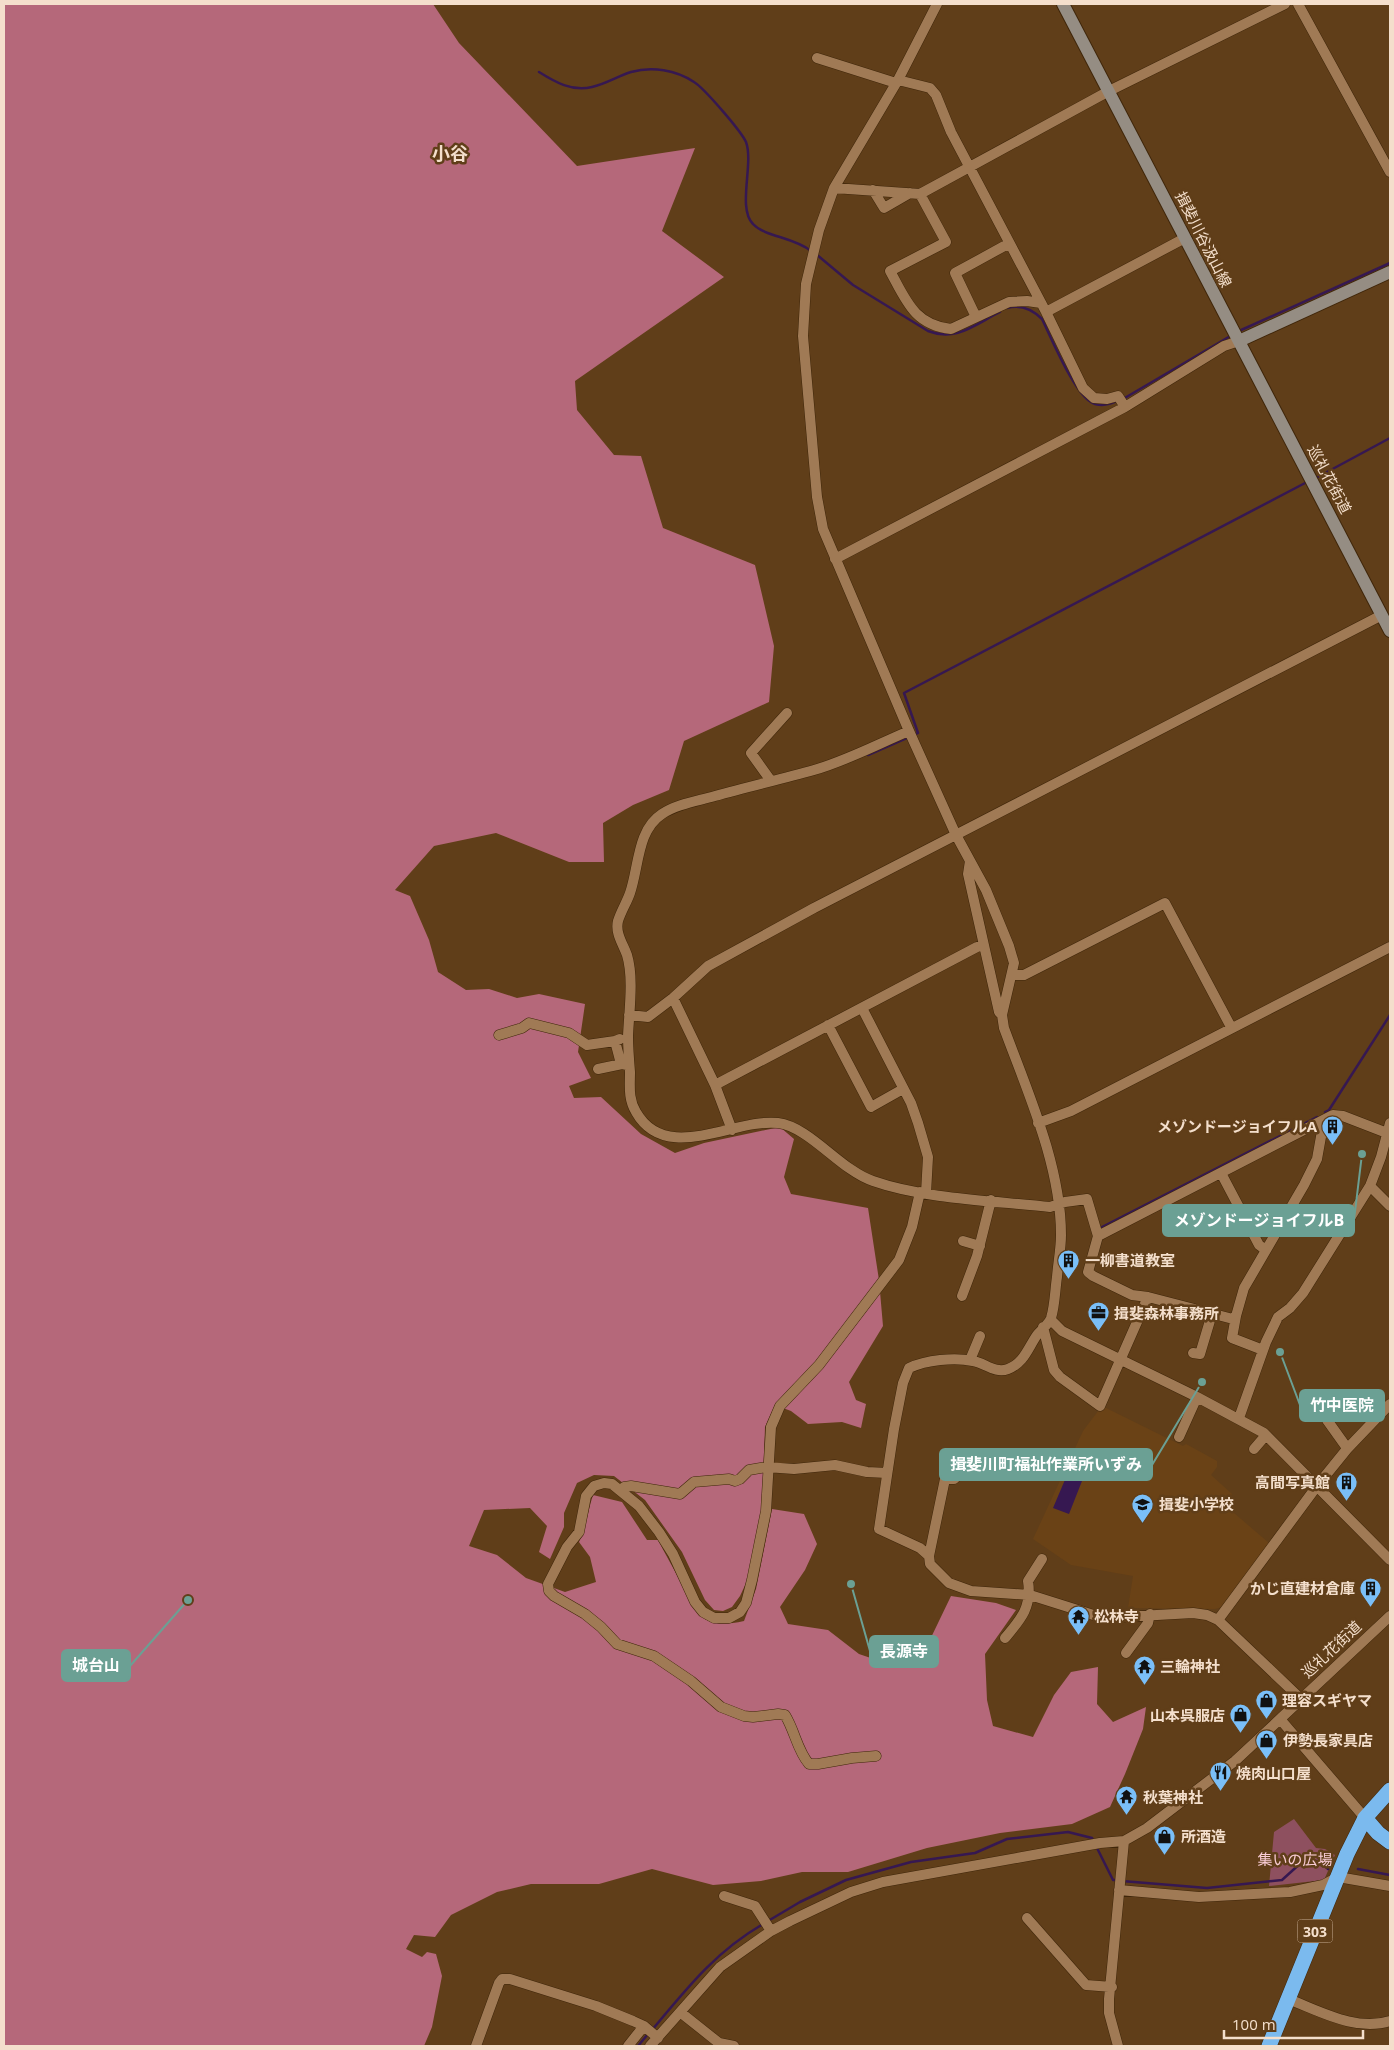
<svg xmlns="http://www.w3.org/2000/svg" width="1394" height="2050" viewBox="0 0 1394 2050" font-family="'Open Sans','Noto Sans JP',sans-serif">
	<rect width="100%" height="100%" fill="#603e19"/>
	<path fill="#6a4216" d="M 1102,1406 L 1183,1446 L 1186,1444 L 1217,1461 L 1217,1467 L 1211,1475 L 1232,1494 L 1227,1507 L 1269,1543 L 1222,1607 L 1215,1609 L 1128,1608 L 1133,1576 L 1071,1565 L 1033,1539 L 1083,1431 Z"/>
	<path fill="#8e505f" d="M 1294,1819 L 1316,1848 L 1325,1849 L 1335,1855 L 1324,1880 L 1269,1886 L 1274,1832 Z"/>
	<path fill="#b5687a" d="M 4,4 L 433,4 L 459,43 L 577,166 L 695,148 L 662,231 L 724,277 L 575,381 L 577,410 L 614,455 L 641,456 L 663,528 L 755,565 L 774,646 L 769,702 L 684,741 L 669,790 L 633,805 L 603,823 L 604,862 L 569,862 L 496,833 L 434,846 L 395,890 L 410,896 L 429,940 L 438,972 L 466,990 L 489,989 L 517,998 L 539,994 L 585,1004 L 578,1052 L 591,1078 L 569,1086 L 574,1098 L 601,1097 L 641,1134 L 675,1153 L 704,1143 L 780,1127 L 794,1139 L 784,1177 L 791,1194 L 868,1208 L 879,1280 L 883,1326 L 849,1382 L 856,1400 L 866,1404 L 861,1428 L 842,1422 L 808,1424 L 791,1411 L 775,1405 L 765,1427 L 762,1510 L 748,1579 L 740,1596 L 732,1607 L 723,1611 L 714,1610 L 705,1600 L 682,1552 L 645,1500 L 614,1476 L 594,1475 L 577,1483 L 564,1513 L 564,1527 L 550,1559 L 539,1552 L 547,1526 L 530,1508 L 484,1510 L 469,1546 L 497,1555 L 526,1578 L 565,1592 L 596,1582 L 590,1557 L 579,1542 C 586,1528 588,1510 593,1495 L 622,1502 L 647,1540 L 658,1540 C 665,1554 673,1567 680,1581 C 696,1615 702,1630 744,1621 L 756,1589 L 772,1509 L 804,1514 L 817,1544 L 805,1570 L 780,1607 L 788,1624 L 828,1630 L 859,1654 L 897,1667 L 926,1648 L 951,1596 L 996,1603 L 1016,1610 L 985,1654 L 987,1700 L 993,1726 L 1033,1737 L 1054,1695 L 1071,1672 L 1098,1667 L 1097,1704 L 1113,1722 L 1146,1707 L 1143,1729 L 1125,1774 L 1110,1807 L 1072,1824 L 1000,1833 L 927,1848 L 848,1872 L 802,1872 L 761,1881 L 713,1885 L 652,1869 L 599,1884 L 531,1884 L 497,1892 L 451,1915 L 435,1937 L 414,1935 L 406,1949 L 422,1957 L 427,1952 L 436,1954 L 442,1976 L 432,2027 L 424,2046 L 4,2046 Z"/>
	<path fill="#361851" d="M 1067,1475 L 1082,1481 L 1069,1514 L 1053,1508 Z"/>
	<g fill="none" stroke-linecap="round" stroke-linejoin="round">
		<path stroke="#361851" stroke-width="2.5" d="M 539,72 C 555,82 572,92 592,87 C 606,84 618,76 631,72 C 652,66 676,70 694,82 C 704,88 741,131 746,142 C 754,164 737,208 753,224 C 765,237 794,237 811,251
			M 816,254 L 853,285 L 928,331 C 956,342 974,325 1000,312
			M 1007,308 C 1021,304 1032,309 1042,319 C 1051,337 1076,399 1095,404 C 1102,406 1111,404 1117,401
			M 1239,331 L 1390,263
			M 1123,399 L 1232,335
			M 1314,479 L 1390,438
			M 914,735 L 918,733 L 904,693 L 1307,482
			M 868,755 L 909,737
			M 1325,1112 L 1329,1110 L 1390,1015
			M 1102,1227 L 1317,1117
			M 1096,1846 L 1113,1880 L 1117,1880
			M 1358,1869 L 1390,1875
			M 1122,1881 L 1207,1888 L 1282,1880 L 1303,1861 L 1320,1861 L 1328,1869
			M 768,1921 L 800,1902 L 846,1880 L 911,1862 L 975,1853 L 1007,1839 L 1068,1832 L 1092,1838 L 1093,1841
			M 652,2030 C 687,1988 715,1952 763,1924
			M 638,2046 L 648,2034"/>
		<defs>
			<path id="street" d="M 937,4 L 898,80 L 834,188 L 819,230 L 806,284 L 803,336 L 817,497 L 823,529 L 909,731 L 956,835 L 986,890 L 1009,946 L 1014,963 L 1002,1015
				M 1298,4 L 1390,172
				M 817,58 L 896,83
				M 898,80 L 930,88 L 936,95 L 951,132 L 1046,312 L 1083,388 L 1094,398 L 1107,399 L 1118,396 L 1125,407
				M 834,188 L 920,194 L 1109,91 L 1285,4
				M 873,190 L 884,208 L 910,193
				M 920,194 L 946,242 L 890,271 C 906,300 914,325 951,329 L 1009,302 L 1027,301 L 1041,303
				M 1046,312 L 1185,238
				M 976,317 L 955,273 L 1008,244
				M 835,559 L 1125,407 L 1224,346 L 1239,341
				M 909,731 C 878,744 846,761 814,770 C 781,779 748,787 715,796 C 698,801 677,804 662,814 C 637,830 639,867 630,893 C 627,902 621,911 618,921 C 615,933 623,944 627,955 C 634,978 629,1012 628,1036 C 628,1048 629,1060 630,1072 C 630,1086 628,1099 636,1112 C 666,1165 734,1118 778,1123 C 810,1127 840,1170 873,1181 C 924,1199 996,1201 1050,1207 L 1065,1202 L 1087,1199 L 1098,1236 L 1088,1272 L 1093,1276 L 1132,1295 L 1148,1297 L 1233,1319 L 1236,1316 L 1244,1288 L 1304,1185 L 1317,1159 L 1324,1120
				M 771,781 L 751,753 L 787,713
				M 970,861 L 968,874 L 999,1012 L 1002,1015 L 1004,1028 C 1028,1093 1061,1166 1061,1235 C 1061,1249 1058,1263 1057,1277 C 1055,1290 1055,1305 1051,1318 C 1049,1324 1041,1330 1037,1335 C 1028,1348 1024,1363 1008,1369 C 995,1374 985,1363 973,1361 C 954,1357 926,1360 909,1368 L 903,1383 L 894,1429 L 879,1529 L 920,1548 L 929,1556 L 930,1564 L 949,1583 L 971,1591 L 1030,1595 L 1103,1618 L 1193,1613 L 1207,1615 L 1218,1620 L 1301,1699
				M 1014,975 L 1024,975 L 1165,903 L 1231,1027
				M 673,998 L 715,1085 L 732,1130
				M 862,1008 L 911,1103 L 918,1123 L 928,1157 L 926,1193
				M 629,1015 L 648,1017 L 673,998 L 708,966 L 814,908 L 1382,615
				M 828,1025 L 871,1107 L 903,1089
				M 499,1035 L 522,1028 L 529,1023 L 569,1033 L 587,1045 L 615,1041
				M 620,1039 L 615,1041 L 621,1064
				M 598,1069 L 622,1064 L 627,1065
				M 715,1085 L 977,947 L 984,945
				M 1038,1123 L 1071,1111 L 1390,947
				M 1221,1173 L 1259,1245 L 1266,1250
				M 1370,1186 L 1390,1206
				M 1098,1236 L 1333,1115 L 1343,1116 L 1387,1133
				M 963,1241 L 980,1246
				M 962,1296 L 977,1256 L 991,1200
				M 1236,1316 L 1232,1338 L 1263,1350
				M 1051,1320 L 1062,1331 L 1197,1397 L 1264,1433 L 1390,1560
				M 1043,1327 L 1054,1370 L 1060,1377 L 1100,1406 L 1148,1297
				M 1193,1353 L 1200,1354 L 1212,1314
				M 970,1360 L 980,1336
				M 1239,1418 L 1266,1342 L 1278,1317 L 1290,1308 L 1303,1293 L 1370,1186 L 1381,1157 L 1390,1123
				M 1327,1420 L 1347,1448
				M 1179,1437 L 1197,1397
				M 1254,1449 L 1266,1435
				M 621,1490 L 624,1487 L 631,1486 L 680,1494 L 694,1482 L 729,1479 L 735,1481 L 740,1479 L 749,1470 L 766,1467 L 794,1469 L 835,1465 L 867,1472 L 887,1473
				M 929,1556 L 945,1479 L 954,1479 L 969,1465
				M 1218,1620 L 1317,1486 L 1347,1449 L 1390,1404
				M 1005,1638 C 1021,1619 1032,1607 1028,1581 L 1042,1559
				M 1126,1653 L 1148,1623 L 1150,1614
				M 876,1756 L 852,1758 L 818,1764 L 809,1764 C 797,1750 795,1731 785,1715 L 778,1714 L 753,1717 L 744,1716 L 721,1707 L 691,1681 L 654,1656 L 617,1644 L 601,1627 L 585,1614 L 554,1596 L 549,1591 L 548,1584 L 567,1547 L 579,1532 L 586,1496 L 594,1486 L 604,1483 L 612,1484 L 639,1506 L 659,1532 L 673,1554 L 695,1602 L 703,1612 L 714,1618 L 729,1618 L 740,1612 L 746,1603 L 752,1580 L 766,1511 L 771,1427 L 780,1406 L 819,1365 L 899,1260 L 912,1227 L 920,1192
				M 1365,1818 L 1280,1719 L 1390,1616
				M 1119,1890 L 1199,1897 L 1290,1892 L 1323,1885 L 1338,1877 L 1390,1886
				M 724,1896 L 755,1906 L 771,1931
				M 1027,1918 L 1086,1985 L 1112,1987
				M 1288,1999 C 1320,2011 1356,2032 1390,2021
				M 680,2012 L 719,2043 L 734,2046
				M 476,2046 L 499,1983 L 502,1979 L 510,1979 L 596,2006 L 633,2021 L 644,2026 L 658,2038
				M 628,2046 L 644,2026
				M 650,2046 L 720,1967 L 771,1931 L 790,1921 L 851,1892 L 883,1882 L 1100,1843 L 1124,1841 L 1147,1828 L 1235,1761 L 1280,1719
				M 1118,2046 L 1109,2013 L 1109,1999 L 1124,1841"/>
			<path id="secondary" d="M 1063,4 L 1390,631
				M 1239,341 L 1390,272"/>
			<path id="highway" d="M 1365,1818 L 1378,1833 L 1390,1842
				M 1269,2046 L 1347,1854 L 1365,1818 L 1390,1790"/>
		</defs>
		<use href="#street" stroke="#3f260a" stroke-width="11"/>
		<use href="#secondary" stroke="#3f260a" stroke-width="14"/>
		<use href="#highway" stroke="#3f260a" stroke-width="16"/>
		<use href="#street" stroke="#a07a55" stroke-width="10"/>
		<use href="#secondary" stroke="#958d83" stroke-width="12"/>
		<use href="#highway" stroke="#7bbaee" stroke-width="15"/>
	</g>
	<defs>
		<symbol id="building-pin" viewBox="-11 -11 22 30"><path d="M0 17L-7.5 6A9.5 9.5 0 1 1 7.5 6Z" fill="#7abff8" stroke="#603e19"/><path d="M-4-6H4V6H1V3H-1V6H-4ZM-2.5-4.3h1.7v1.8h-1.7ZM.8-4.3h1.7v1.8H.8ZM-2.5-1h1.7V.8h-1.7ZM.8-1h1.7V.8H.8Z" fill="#111"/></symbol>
		<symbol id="office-pin" viewBox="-11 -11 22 30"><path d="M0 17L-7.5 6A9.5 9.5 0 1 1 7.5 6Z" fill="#7abff8" stroke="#603e19"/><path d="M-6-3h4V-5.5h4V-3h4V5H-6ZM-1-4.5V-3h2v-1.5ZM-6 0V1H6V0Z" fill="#111"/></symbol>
		<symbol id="school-pin" viewBox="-11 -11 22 30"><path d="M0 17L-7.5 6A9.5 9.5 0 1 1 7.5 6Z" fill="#7abff8" stroke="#603e19"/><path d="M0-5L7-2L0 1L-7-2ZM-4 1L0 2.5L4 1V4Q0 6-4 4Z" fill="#111"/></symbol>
		<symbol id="temple-pin" viewBox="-11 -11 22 30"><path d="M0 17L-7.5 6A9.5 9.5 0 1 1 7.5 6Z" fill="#7abff8" stroke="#603e19"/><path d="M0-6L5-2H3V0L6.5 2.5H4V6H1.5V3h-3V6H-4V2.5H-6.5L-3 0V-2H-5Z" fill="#111"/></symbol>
		<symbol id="shop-pin" viewBox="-11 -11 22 30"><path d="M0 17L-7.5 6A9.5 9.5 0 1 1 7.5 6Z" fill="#7abff8" stroke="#603e19"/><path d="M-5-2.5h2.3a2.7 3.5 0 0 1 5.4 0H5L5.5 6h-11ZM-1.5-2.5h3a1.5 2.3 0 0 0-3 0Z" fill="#111"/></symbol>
		<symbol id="restaurant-pin" viewBox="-11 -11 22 30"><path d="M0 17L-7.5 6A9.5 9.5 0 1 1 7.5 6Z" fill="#7abff8" stroke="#603e19"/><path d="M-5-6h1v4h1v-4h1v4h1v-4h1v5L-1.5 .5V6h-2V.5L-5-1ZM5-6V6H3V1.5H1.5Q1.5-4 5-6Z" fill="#111"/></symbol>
	</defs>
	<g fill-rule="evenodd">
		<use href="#building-pin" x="1320" y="1114" width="25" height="34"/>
		<use href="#building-pin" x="1056" y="1248" width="25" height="34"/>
		<use href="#office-pin" x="1086" y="1300" width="25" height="34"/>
		<use href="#building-pin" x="1334" y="1470" width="25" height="34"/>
		<use href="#school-pin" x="1130" y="1492" width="25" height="34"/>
		<use href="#building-pin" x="1358" y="1576" width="25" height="34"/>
		<use href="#temple-pin" x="1066" y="1604" width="25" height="34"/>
		<use href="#temple-pin" x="1132" y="1654" width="25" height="34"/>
		<use href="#shop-pin" x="1254" y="1688" width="25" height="34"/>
		<use href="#shop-pin" x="1228" y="1702" width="25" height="34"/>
		<use href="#shop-pin" x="1254" y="1728" width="25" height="34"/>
		<use href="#restaurant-pin" x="1208" y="1760" width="25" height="34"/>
		<use href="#temple-pin" x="1114" y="1784" width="25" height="34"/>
		<use href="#shop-pin" x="1152" y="1824" width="25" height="34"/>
	</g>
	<g text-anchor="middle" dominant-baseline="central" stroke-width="5" stroke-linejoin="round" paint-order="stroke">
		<rect fill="#603e19" stroke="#c8af96" stroke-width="1" x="1297.5" y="1919.5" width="35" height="23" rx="4"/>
		<g font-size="14" font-weight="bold" fill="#f4dfcc">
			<text x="1315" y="1931">303</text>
		</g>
		<g font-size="15" fill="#f4dfcc" stroke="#603e19">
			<text transform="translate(1204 239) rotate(63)">揖斐川谷汲山線</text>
			<text transform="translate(1330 479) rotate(62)">巡礼花街道</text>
			<text transform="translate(1331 1649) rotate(-43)">巡礼花街道</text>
		</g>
		<g font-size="15" font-weight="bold" fill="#f4dfcc" stroke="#603e19" text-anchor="start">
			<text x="1317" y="1126" text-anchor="end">メゾンドージョイフルA</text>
			<text x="1085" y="1260">一柳書道教室</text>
			<text x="1114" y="1313">揖斐森林事務所</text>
			<text x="1330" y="1482" text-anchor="end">高間写真館</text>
			<text x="1159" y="1504">揖斐小学校</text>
			<text x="1355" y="1588" text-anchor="end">かじ直建材倉庫</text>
			<text x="1094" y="1616">松林寺</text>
			<text x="1160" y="1666">三輪神社</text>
			<text x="1282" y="1700">理容スギヤマ</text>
			<text x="1225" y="1715" text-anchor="end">山本呉服店</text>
			<text x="1283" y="1740">伊勢長家具店</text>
			<text x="1236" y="1773">焼肉山口屋</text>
			<text x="1143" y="1797">秋葉神社</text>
			<text x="1181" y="1836">所酒造</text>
		</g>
		<g font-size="15" fill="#f9ccd5" stroke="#603e19">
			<text x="1295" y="1859">集いの広場</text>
		</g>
		<g font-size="18" font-weight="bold" fill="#f4dfcc" stroke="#603e19">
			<text x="450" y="153">小谷</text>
		</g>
	</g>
	<path fill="none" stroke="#6ba094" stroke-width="2" d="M1362 1154L1354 1220M1280 1352L1300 1405M1202 1382L1152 1465M851 1584L870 1651M188 1600L130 1666"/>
	<g fill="#6ba094" stroke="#603e19" stroke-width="2">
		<circle cx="1362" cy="1154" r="5"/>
		<circle cx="1280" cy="1352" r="5"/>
		<circle cx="1202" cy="1382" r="5"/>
		<circle cx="851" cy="1584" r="5"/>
		<circle cx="188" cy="1600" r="5"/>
	</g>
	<g fill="#6ba094" stroke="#6ba094" stroke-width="2">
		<rect x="1163" y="1205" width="191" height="31" rx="5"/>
		<rect x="1300" y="1390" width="84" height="31" rx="5"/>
		<rect x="940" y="1449" width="212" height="31" rx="5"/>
		<rect x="870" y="1636" width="68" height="31" rx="5"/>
		<rect x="62" y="1650" width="68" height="31" rx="5"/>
	</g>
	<g font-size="16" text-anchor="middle" font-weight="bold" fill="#fff">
		<text x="1259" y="1226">メゾンドージョイフルB</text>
		<text x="1342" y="1411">竹中医院</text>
		<text x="1046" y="1470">揖斐川町福祉作業所いずみ</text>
		<text x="904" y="1657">長源寺</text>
		<text x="96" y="1671">城台山</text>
	</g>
	<rect width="1394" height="2050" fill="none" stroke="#f4dfcc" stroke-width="10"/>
	<path d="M1224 2030v8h139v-8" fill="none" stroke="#f4dfcc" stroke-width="2.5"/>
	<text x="1232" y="2030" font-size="15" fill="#f4dfcc" stroke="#603e19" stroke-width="4" paint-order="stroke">100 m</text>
</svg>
